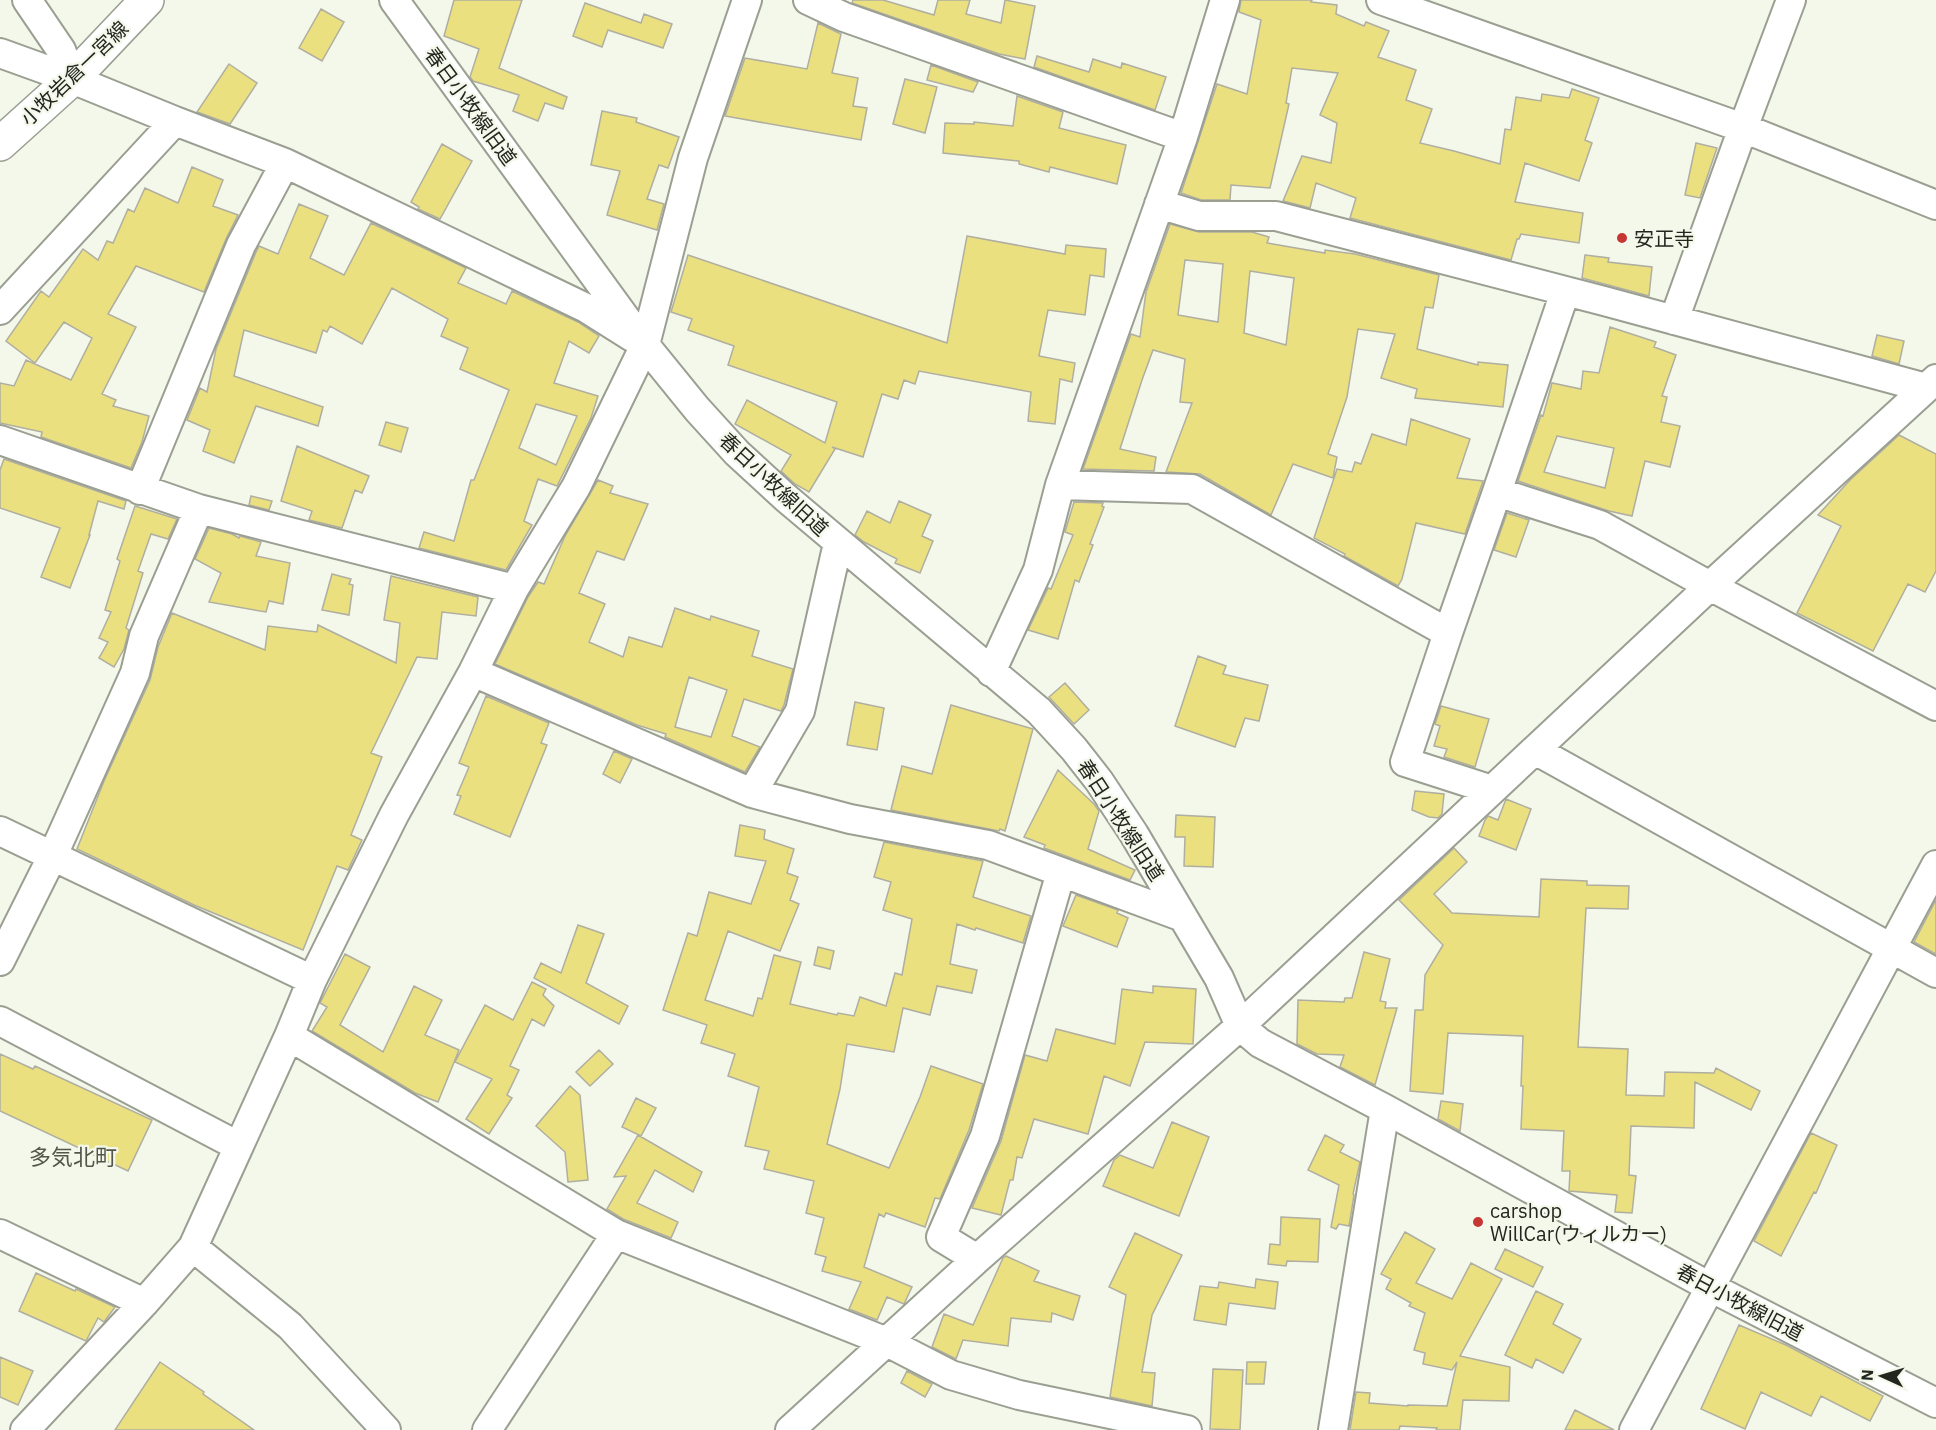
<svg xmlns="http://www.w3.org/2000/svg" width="1936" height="1430" viewBox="0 0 1936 1430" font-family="'IBM Plex Sans','Noto Sans JP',sans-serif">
	<rect width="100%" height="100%" fill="#f3f8ea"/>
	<path fill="#ebe080" stroke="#afaea0" stroke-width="1.5" fill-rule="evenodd" d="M 454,0 L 522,0 L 499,68 L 567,97 L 563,109 L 545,103 L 538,121 L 513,111 L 519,95 L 473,81 L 470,77 L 479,49 L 444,36 Z
		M 853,0 L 883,0 L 934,15 L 938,0 L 970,0 L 966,14 L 1001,23 L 1005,0 L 1035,6 L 1025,59 L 999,54 L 852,3 Z
		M 1241,0 L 1312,0 L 1311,2 L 1337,5 L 1336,14 L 1364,26 L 1366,22 L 1389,31 L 1378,57 L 1416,70 L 1406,100 L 1432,109 L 1420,143 L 1454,151 L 1500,164 L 1505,129 L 1511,130 L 1516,97 L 1541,101 L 1542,94 L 1569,98 L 1572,89 L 1599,98 L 1585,140 L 1592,143 L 1579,181 L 1525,163 L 1515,202 L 1583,213 L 1579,243 L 1521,234 L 1519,239 L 1517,239 L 1511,260 L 1350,218 L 1356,198 L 1316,183 L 1310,208 L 1283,201 L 1302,156 L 1331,163 L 1337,123 L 1320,115 L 1338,73 L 1292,68 L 1286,103 L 1289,104 L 1270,188 L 1231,185 L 1230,200 L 1201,200 L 1181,193 L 1217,84 L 1247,94 L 1261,20 L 1239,12 Z
		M 585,3 L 641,23 L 644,14 L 672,24 L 663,48 L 608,30 L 602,47 L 573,36 Z
		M 321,9 L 344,22 L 322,61 L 299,48 Z
		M 818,23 L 841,34 L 832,73 L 858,78 L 853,106 L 867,108 L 861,140 L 725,116 L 745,58 L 807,69 Z
		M 1037,56 L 1089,72 L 1093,59 L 1121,68 L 1122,63 L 1166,77 L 1155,110 L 1034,67 Z
		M 229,64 L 257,83 L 230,124 L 197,112 Z
		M 931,65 L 978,82 L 973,92 L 927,80 Z
		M 905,79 L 937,87 L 925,133 L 893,124 Z
		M 1017,96 L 1063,112 L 1059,128 L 1126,145 L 1117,184 L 1050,167 L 1049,172 L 1019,164 L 1019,161 L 943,153 L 945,123 L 974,124 L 974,122 L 1013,126 Z
		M 602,111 L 637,118 L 636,122 L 679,137 L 668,168 L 659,165 L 647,199 L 664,204 L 657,230 L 607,215 L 620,171 L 591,165 Z
		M 1696,143 L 1717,148 L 1700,198 L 1685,195 Z
		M 442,144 L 472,161 L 440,219 L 418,209 L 419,207 L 411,202 Z
		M 192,167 L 223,180 L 213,206 L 238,215 L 226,239 L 204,292 L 136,266 L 108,314 L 136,327 L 102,394 L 116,400 L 113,406 L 149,416 L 142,442 L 131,468 L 41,437 L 42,432 L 0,423 L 0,383 L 14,386 L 26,360 L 71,380 L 92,338 L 64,322 L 35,363 L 6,341 L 41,291 L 49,297 L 83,249 L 98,260 L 107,241 L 113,243 L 128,209 L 134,212 L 145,188 L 178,203 Z
		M 299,204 L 328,216 L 310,258 L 344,275 L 371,223 L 466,268 L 458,283 L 506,304 L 512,291 L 578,322 L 599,336 L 589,353 L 569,341 L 554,383 L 598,396 L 591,418 L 557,486 L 538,479 L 524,521 L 532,525 L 506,570 L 419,548 L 424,532 L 454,541 L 471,480 L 474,480 L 509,390 L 460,369 L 468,348 L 441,336 L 448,319 L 392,288 L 362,344 L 330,326 L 327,332 L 323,330 L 316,353 L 244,330 L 234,376 L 323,407 L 318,426 L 256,406 L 234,463 L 203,451 L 210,430 L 187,420 L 200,388 L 207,392 L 216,349 L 256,252 L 259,246 L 278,254 ZM 536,404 L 577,416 L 556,465 L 519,448 Z
		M 1170,224 L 1199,232 L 1252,232 L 1269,237 L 1267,243 L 1325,253 L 1325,250 L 1355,254 L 1439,275 L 1433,308 L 1425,307 L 1417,349 L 1478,365 L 1478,362 L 1508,365 L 1503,407 L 1415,398 L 1417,389 L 1381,378 L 1395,334 L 1358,329 L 1347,397 L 1328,454 L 1337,457 L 1333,478 L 1293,464 L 1271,515 L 1200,474 L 1166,472 L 1192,403 L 1180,402 L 1185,359 L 1153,350 L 1142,380 L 1120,449 L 1156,457 L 1154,471 L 1083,469 L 1131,334 L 1140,337 L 1146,292 ZM 1185,260 L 1223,264 L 1218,322 L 1178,315 ZM 1250,271 L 1294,278 L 1286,345 L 1244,333 Z
		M 967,236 L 1065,254 L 1066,245 L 1106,249 L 1104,277 L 1090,275 L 1085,315 L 1048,310 L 1039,356 L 1075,363 L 1072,382 L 1060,379 L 1055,424 L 1028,421 L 1031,392 L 919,371 L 915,384 L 904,380 L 898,399 L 882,394 L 863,457 L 832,447 L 835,449 L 809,492 L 795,484 L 781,471 L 791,455 L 735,424 L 747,400 L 825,443 L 837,402 L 728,365 L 734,346 L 688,330 L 692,319 L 671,312 L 688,255 L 947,343 Z
		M 1585,255 L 1609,258 L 1608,262 L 1652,267 L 1649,296 L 1582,278 Z
		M 1610,327 L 1656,342 L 1654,347 L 1676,355 L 1662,396 L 1667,397 L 1661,422 L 1680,426 L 1670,467 L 1645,461 L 1632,516 L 1609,511 L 1518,481 L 1541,415 L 1543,416 L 1552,383 L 1581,389 L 1583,371 L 1599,373 ZM 1557,436 L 1614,448 L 1605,488 L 1544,472 Z
		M 1877,335 L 1904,341 L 1899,364 L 1872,356 Z
		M 1411,419 L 1470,439 L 1457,478 L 1483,481 L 1465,534 L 1416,523 L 1402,579 L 1398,586 L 1344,556 L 1345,554 L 1314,538 L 1337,469 L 1352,472 L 1355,462 L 1361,464 L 1372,434 L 1406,445 Z
		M 386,422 L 408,428 L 401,452 L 379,445 Z
		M 1899,435 L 1936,454 L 1936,571 L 1925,592 L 1908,584 L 1873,651 L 1797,613 L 1841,526 L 1818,515 L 1850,480 Z
		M 297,446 L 369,476 L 362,493 L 355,490 L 342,528 L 309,520 L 312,511 L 281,501 Z
		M 4,459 L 126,501 L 124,509 L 98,501 L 89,535 L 90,535 L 70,588 L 41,577 L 60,528 L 0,508 L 0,470 Z
		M 598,480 L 613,486 L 610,493 L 648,504 L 624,560 L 597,551 L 579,593 L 605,604 L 589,642 L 623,657 L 629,637 L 662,647 L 675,608 L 710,620 L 711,616 L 759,631 L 752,656 L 793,669 L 784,705 L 781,711 L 744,699 L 732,736 L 760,747 L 745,772 L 665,737 L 666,734 L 637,725 L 495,664 L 528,597 L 538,582 L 544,584 L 565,536 ZM 689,677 L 727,690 L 711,737 L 675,727 Z
		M 251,496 L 272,501 L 269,510 L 249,505 Z
		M 899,501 L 931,515 L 922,536 L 933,541 L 920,573 L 895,563 L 897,559 L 864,542 L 855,535 L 867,511 L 890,523 Z
		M 1074,502 L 1103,503 L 1102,506 L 1104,507 L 1090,544 L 1093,545 L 1079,582 L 1075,580 L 1058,639 L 1028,630 L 1048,588 L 1051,589 L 1073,535 L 1065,532 Z
		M 135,506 L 177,519 L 168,539 L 151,534 L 138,571 L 143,573 L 126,628 L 129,630 L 124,649 L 114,667 L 99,658 L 108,642 L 99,638 L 111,612 L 105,610 L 120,561 L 117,559 Z
		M 1507,513 L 1529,520 L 1516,557 L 1494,550 Z
		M 209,528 L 232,534 L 239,538 L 240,536 L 261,542 L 256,556 L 290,563 L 283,604 L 269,601 L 266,612 L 209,602 L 221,573 L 195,559 Z
		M 332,574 L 351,579 L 349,584 L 353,585 L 349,615 L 322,610 Z
		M 391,576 L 478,597 L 476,616 L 442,612 L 437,659 L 417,657 L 371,753 L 382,757 L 351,835 L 362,840 L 348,870 L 337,866 L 303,950 L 194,905 L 77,849 L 104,781 L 150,680 L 158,647 L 172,613 L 265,650 L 268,626 L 317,632 L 318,625 L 396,663 L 400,623 L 384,620 Z
		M 1198,656 L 1226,666 L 1223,674 L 1268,685 L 1259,721 L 1245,718 L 1235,747 L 1175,726 Z
		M 1065,683 L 1089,710 L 1074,724 L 1049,697 Z
		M 486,696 L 549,723 L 541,743 L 547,745 L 510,837 L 454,814 L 461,796 L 457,795 L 469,767 L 459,763 Z
		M 855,702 L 884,708 L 877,750 L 847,745 Z
		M 951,705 L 1033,729 L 1005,831 L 1000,829 L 999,831 L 891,810 L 902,766 L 932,774 Z
		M 1441,706 L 1489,719 L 1475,767 L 1444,757 L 1447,749 L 1434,746 L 1440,726 L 1435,724 Z
		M 614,751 L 632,759 L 620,783 L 603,774 Z
		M 1058,770 L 1094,804 L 1099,811 L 1088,849 L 1135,870 L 1130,880 L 1044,848 L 1045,845 L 1024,837 Z
		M 1415,791 L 1444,794 L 1442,814 L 1438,818 L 1429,817 L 1412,810 Z
		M 1506,799 L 1531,809 L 1516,850 L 1479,836 L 1485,820 L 1488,816 L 1498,820 Z
		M 1176,815 L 1215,817 L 1213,867 L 1184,866 L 1185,837 L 1175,837 Z
		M 740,825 L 765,830 L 764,839 L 794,849 L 787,873 L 798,877 L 790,900 L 799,904 L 780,951 L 728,931 L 705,1000 L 753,1016 L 758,998 L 762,999 L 774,955 L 801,962 L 790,1004 L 837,1015 L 838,1013 L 854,1016 L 860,997 L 886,1006 L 895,973 L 902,975 L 912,919 L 883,910 L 891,882 L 874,877 L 884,842 L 983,861 L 973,897 L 1031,916 L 1023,943 L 976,928 L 975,930 L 957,924 L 950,964 L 977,970 L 972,993 L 937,986 L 930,1015 L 903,1008 L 894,1052 L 847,1044 L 840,1089 L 827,1144 L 889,1168 L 920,1097 L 931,1066 L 983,1084 L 969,1130 L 940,1199 L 935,1198 L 925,1227 L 886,1213 L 884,1217 L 879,1214 L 864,1267 L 912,1287 L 904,1304 L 887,1297 L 877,1320 L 849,1309 L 861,1282 L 822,1271 L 826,1257 L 815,1254 L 824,1218 L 806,1213 L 814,1181 L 764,1169 L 769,1151 L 745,1146 L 759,1087 L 728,1076 L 735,1054 L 701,1043 L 707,1025 L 663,1010 L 688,933 L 697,936 L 709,892 L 751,904 L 766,861 L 735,856 Z
		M 1454,848 L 1467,862 L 1434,894 L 1452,913 L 1539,917 L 1541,879 L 1587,881 L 1587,885 L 1629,886 L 1628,909 L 1586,908 L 1578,1047 L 1628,1049 L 1626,1095 L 1664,1096 L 1665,1072 L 1714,1073 L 1716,1068 L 1760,1091 L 1751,1110 L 1695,1082 L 1694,1128 L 1631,1126 L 1629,1175 L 1636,1176 L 1632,1213 L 1615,1212 L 1617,1195 L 1569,1191 L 1570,1171 L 1562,1171 L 1564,1131 L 1521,1129 L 1523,1086 L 1521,1086 L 1523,1036 L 1448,1033 L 1443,1094 L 1410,1091 L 1415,1010 L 1423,1010 L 1425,975 L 1443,945 L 1399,900 Z
		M 1076,895 L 1118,910 L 1117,913 L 1128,918 L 1117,947 L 1063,926 Z
		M 1936,900 L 1936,954 L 1914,942 Z
		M 578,925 L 604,934 L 586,983 L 628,1006 L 619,1024 L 534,978 L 541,963 L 561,973 Z
		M 818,947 L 834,951 L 830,969 L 814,965 Z
		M 1364,952 L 1390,959 L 1380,1001 L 1386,1002 L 1385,1008 L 1397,1008 L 1375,1085 L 1340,1067 L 1344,1055 L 1317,1054 L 1297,1044 L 1298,1000 L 1344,1002 L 1345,998 L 1352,998 Z
		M 345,954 L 370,967 L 340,1025 L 383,1052 L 414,986 L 442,1000 L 425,1035 L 459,1050 L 438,1102 L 415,1093 L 312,1031 L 327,1007 L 320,1003 Z
		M 532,982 L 546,989 L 543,995 L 554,1006 L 544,1026 L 532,1019 L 510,1066 L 519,1070 L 507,1095 L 512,1098 L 489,1134 L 466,1119 L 492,1079 L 455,1062 L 485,1005 L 513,1020 Z
		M 1153,986 L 1196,989 L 1193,1044 L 1145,1042 L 1130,1086 L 1104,1076 L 1088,1134 L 1034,1119 L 1022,1158 L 1017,1157 L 1013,1180 L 1010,1180 L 1001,1215 L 972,1208 L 1001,1141 L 1025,1055 L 1047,1061 L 1056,1029 L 1115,1044 L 1122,989 L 1153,993 Z
		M 599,1050 L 613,1064 L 590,1086 L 576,1072 Z
		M 0,1054 L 33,1069 L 35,1066 L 152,1120 L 128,1171 L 0,1111 Z
		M 570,1086 L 580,1095 L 588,1180 L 568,1182 L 565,1152 L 536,1126 Z
		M 636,1098 L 656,1108 L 641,1136 L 622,1127 Z
		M 1441,1101 L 1463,1104 L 1460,1131 L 1438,1119 Z
		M 1172,1122 L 1209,1137 L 1179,1216 L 1103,1186 L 1114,1160 L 1120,1155 L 1153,1168 Z
		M 1811,1133 L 1837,1145 L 1816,1193 L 1814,1192 L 1781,1256 L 1754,1241 Z
		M 638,1135 L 702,1172 L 693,1192 L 655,1170 L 637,1203 L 678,1222 L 671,1238 L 623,1219 L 607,1209 L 626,1176 L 614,1177 Z
		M 1325,1135 L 1344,1145 L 1340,1152 L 1360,1162 L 1353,1194 L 1354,1195 L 1349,1226 L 1339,1224 L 1336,1229 L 1331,1227 L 1339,1185 L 1308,1170 Z
		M 1281,1217 L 1320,1219 L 1318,1262 L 1287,1261 L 1286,1266 L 1268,1264 L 1270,1244 L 1280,1245 Z
		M 1405,1232 L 1435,1249 L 1416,1283 L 1452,1299 L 1471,1263 L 1502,1279 L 1460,1356 L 1510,1367 L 1509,1401 L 1463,1400 L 1460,1430 L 1436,1430 L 1437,1428 L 1400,1426 L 1399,1430 L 1350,1430 L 1356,1392 L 1370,1393 L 1369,1403 L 1408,1406 L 1408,1405 L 1447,1406 L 1457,1362 L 1452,1370 L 1423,1364 L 1425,1353 L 1414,1350 L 1425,1313 L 1409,1306 L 1411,1303 L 1386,1289 L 1391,1279 L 1381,1274 Z
		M 1135,1233 L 1182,1255 L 1152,1315 L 1142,1372 L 1155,1373 L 1152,1406 L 1110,1397 L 1126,1295 L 1109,1287 Z
		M 1505,1249 L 1543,1267 L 1533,1287 L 1495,1269 Z
		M 1006,1256 L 1039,1271 L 1034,1281 L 1080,1296 L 1073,1320 L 1052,1313 L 1051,1322 L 1011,1318 L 1008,1346 L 963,1340 L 956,1359 L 932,1347 L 944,1314 L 973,1325 L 1003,1258 Z
		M 36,1273 L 75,1291 L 76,1289 L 115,1307 L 104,1322 L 98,1318 L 86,1341 L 19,1311 Z
		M 1256,1279 L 1278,1282 L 1275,1309 L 1229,1303 L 1226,1325 L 1194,1320 L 1200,1286 L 1218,1288 L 1219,1282 L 1255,1288 Z
		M 1536,1291 L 1563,1304 L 1553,1324 L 1581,1339 L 1563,1373 L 1536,1359 L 1532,1368 L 1505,1355 Z
		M 1739,1325 L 1786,1345 L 1883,1396 L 1870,1421 L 1821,1396 L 1811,1416 L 1761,1392 L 1745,1429 L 1701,1409 Z
		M 0,1357 L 33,1371 L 18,1405 L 0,1397 Z
		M 160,1362 L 204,1392 L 203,1394 L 254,1430 L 115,1430 Z
		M 1247,1362 L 1266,1362 L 1264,1384 L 1246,1384 Z
		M 1213,1369 L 1243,1370 L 1240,1430 L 1210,1429 Z
		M 907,1371 L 932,1384 L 925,1397 L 901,1383 Z
		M 1575,1410 L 1614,1430 L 1565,1430 Z"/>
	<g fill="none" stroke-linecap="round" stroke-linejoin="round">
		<defs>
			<path id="minor" d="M 27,0 L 61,50 L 72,79
				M 394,0 L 645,345 L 697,409 L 737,453 L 786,498 L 1039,711 L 1074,749 L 1099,781 L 1134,834 L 1219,978 L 1240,1026 L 1260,1043 L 1385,1109 L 1710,1287 L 1936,1403
				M 808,0 L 844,17 L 1183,137
				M 1381,0 L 1743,128 L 1936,205
				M 0,53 L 72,79 L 175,121 L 285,163 L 586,308 L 632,337
				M 1159,204 L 1199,216 L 1276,216 L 1604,301 L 1926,388
				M 0,310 L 175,121
				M 1674,320 L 1743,128 L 1791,0
				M 0,440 L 199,509 L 514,589
				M 1060,485 L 1192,489 L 1448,633 L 1497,492 L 1600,525 L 1710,586 L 1936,706
				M 140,490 L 241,245 L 285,163
				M 1497,492 L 1565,292
				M 1448,633 L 1405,762 L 1492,790
				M 473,672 L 752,793 L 850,819 L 988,845 L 1183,917
				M 991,672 L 1038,570 L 1060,485 L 1183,137 L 1225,0
				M 1535,750 L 1936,973
				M 752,793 L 800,711 L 838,543
				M 0,831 L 312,980
				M 0,961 L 53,855 L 135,673 L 144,636 L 199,509
				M 0,1021 L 238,1146
				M 289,1036 L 616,1234 L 887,1342 L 951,1375 L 1019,1395 L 1187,1430
				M 0,1234 L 144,1303
				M 193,1247 L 290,1326 L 386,1430
				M 977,1259 L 941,1237 L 985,1136 L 1061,872
				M 25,1430 L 144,1303 L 193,1247 L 289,1036 L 312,980 L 394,815 L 473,672 L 514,589 L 576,487 L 645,345 L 693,158 L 747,0
				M 487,1430 L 616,1234
				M 790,1430 L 977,1259 L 1240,1026 L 1710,586 L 1936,379
				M 1333,1430 L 1385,1109
				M 1634,1430 L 1936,865"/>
			<path id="major" d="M 0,144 L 72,79 L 147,0"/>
		</defs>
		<use href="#minor" stroke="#9a9f92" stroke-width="32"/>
		<use href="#major" stroke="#9a9f92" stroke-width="36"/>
		<use href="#minor" stroke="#fff" stroke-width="28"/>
		<use href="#major" stroke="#fff" stroke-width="33"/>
	</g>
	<g fill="#c53635" stroke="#f3f8ea" stroke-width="2">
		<circle cx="1622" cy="238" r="6"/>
		<circle cx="1478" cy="1222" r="6"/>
	</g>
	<g text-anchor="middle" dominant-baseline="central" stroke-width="4.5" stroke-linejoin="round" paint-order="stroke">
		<g font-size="20" fill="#23251f" stroke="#f3f8ea">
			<text transform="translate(74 73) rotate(-44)">小牧岩倉一宮線</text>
			<text transform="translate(471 106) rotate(54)">春日小牧線旧道</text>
			<text transform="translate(774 484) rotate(43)">春日小牧線旧道</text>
			<text transform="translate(1121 820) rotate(57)">春日小牧線旧道</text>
			<text transform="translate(1740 1302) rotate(28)">春日小牧線旧道</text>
		</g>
		<g font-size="20" fill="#23251f" stroke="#f3f8ea" text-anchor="start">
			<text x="1634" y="238">安正寺</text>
			<text x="1490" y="1210">carshop<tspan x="1490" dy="23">WillCar(ウィルカー)</tspan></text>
		</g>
		<g font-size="22" fill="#53574b" stroke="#f3f8ea">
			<text x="73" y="1156">多気北町</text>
		</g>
	</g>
	<g transform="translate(1882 1376) rotate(274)" stroke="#f3f8ea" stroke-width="4.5" paint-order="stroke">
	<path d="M0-4.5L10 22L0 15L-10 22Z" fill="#23251f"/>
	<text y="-9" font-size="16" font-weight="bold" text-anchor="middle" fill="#23251f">N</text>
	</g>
</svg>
